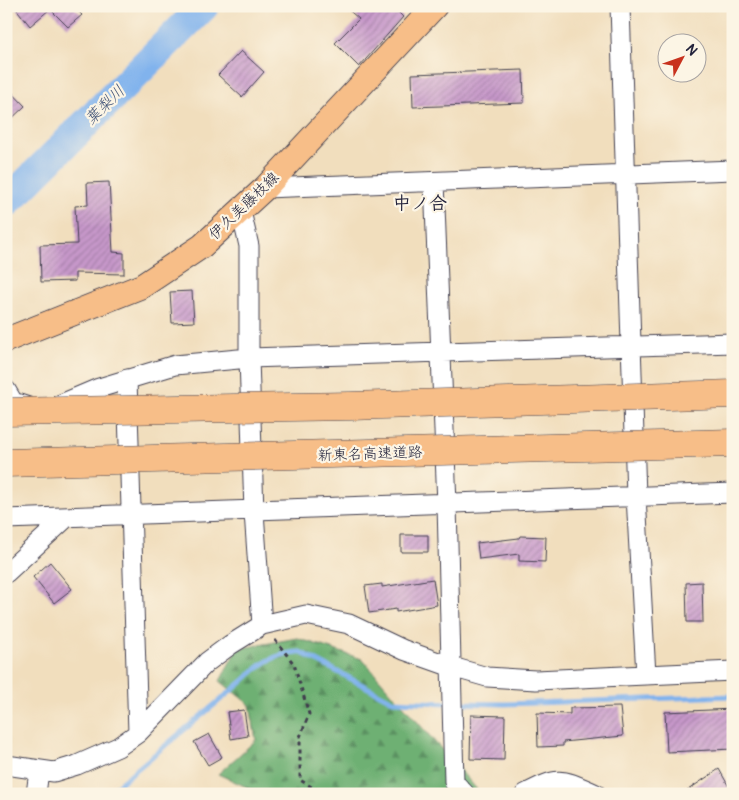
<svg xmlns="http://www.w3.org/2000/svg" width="739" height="800" viewBox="0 0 739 800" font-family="Pangolin,'Klee One',sans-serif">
	<defs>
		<pattern id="forest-firs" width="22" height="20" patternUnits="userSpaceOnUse" patternTransform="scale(1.25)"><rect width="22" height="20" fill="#6eb073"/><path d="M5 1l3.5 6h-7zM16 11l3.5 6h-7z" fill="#5a8f60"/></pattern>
		<pattern id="building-hatch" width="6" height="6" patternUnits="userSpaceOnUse" patternTransform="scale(1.25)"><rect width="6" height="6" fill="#c798ca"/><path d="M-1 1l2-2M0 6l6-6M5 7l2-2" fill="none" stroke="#a17ca5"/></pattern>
	</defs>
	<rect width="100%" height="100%" fill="#fcf5e5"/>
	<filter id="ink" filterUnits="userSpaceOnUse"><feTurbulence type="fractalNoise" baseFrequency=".02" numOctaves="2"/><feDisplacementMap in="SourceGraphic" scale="10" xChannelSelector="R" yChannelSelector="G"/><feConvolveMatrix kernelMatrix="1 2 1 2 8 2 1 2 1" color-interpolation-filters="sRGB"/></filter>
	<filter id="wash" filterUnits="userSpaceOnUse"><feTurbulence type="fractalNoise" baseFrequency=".0096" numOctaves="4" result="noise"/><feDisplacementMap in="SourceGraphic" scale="20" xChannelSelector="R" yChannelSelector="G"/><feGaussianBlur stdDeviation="1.12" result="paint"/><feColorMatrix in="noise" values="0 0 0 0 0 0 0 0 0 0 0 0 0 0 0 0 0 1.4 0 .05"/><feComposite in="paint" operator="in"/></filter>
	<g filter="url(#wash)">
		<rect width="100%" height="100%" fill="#f1debd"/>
		<path fill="url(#forest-firs)" stroke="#486957" d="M 297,638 L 362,659 L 481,794 L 262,794 L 218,774 L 256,740 L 250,705 L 220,681 L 237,649 Z"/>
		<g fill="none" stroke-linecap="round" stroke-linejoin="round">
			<path stroke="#81b3ed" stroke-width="5" d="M 456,703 L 505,704 L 733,696
				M 107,794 L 243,681 C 260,664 275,653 300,652 L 393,701 L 447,703"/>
			<path stroke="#81b3ed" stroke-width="30" d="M 6,203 L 204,6"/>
		</g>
		<g id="blocks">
			<path fill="url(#building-hatch)" d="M 14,6 L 73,6 L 82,15 L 68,27 L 50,9 L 30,26 Z
				M 344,6 L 392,6 L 403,17 L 359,67 L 335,43 L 359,19 Z
				M 241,51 L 264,72 L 242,97 L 218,75 Z
				M 523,70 L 524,103 L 413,107 L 412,74 Z
				M 6,86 L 25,106 L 6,124 Z
				M 109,182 L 113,252 L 124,253 L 124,274 L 75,273 L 75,281 L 41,282 L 40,245 L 77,244 L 75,206 L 88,205 L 87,183 Z
				M 192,291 L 194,322 L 172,323 L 170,292 Z
				M 401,535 L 428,535 L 428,552 L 401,552 Z
				M 520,536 L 546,537 L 545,562 L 519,561 L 519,554 L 479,559 L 477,543 L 519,538 Z
				M 50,562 L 72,589 L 54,603 L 33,577 Z
				M 433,579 L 437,605 L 396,612 L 396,609 L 369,613 L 365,586 L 382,584 L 382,587 Z
				M 702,582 L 703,622 L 687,622 L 686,583 Z
				M 620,707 L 623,736 L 563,742 L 563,746 L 538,747 L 537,713 L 570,714 L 570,708 Z
				M 733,709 L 733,749 L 667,752 L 665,712 Z
				M 244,710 L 248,736 L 231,739 L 227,712 Z
				M 471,715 L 505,716 L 504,760 L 470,759 Z
				M 209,734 L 222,757 L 208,765 L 194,742 Z
				M 719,769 L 733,794 L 682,794 Z"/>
		</g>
	</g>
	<g filter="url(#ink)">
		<use href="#blocks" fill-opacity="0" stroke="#413e4e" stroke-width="1"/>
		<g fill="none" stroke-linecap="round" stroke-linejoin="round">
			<defs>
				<path id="minor" d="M 620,6 L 636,496 L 646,675
					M 434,182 L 447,504 L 454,782 L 465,794
					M 265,188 L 733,170
					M 241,211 L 249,246 L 249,358 L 254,512 L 262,625
					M 127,379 L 138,733
					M 6,390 L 13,402 L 32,408
					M 59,405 L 99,388 L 175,365 L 249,358 L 733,343
					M 6,519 C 248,512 491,500 733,493
					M 6,573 L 67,517
					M 6,765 L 54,772 L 77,765 L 118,747 L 138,733 L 207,662 L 230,645 L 262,625 L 306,615 L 349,624 L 404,650 L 452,667 L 487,677 L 536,680 L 733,671
					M 36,794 L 39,771
					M 525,794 C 560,776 560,778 596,794"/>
				<path id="major" d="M 6,340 L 142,286 L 202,246 L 265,188 L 435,6"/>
			</defs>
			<use href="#minor" stroke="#413e4e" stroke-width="21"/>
			<use href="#major" stroke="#413e4e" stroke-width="26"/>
			<path stroke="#413e4e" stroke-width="3" stroke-dasharray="4 4" stroke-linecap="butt" d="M 275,640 L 294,664 L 309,714 L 300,737 L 300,780 L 315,789 L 333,794"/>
			<use href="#minor" stroke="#fff" stroke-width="19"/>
			<use href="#major" stroke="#f7be88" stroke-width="24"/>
			<defs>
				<path id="highway-bridge" d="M 6,412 L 350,406 L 733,394
					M 6,463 L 733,443"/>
			</defs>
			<use href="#highway-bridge" stroke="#413e4e" stroke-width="29" stroke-linecap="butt"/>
			<use href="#highway-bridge" stroke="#f7be88" stroke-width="28"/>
		</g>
	</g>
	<g text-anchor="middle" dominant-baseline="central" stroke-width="4.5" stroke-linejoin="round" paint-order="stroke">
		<g font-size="15" fill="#22223b" stroke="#fcf5e5">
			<text transform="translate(244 206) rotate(-44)">伊久美藤枝線</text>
			<text transform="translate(370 454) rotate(-2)">新東名高速道路</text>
		</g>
		<g font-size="16" font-style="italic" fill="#435579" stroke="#fcf5e5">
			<text transform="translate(105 105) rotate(-45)">葉梨川</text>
		</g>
		<g font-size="18" font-weight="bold" fill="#22223b" stroke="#fcf5e5">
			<text x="420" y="203">中ノ合</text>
		</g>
	</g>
	<rect width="739" height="800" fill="none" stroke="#fcf5e5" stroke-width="25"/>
	<g transform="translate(682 58) rotate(49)"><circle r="24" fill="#fcf5e5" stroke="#a5a1a1"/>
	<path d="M0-4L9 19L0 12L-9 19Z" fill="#c8321e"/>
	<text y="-8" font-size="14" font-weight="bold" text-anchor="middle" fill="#22223b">N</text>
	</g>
</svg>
